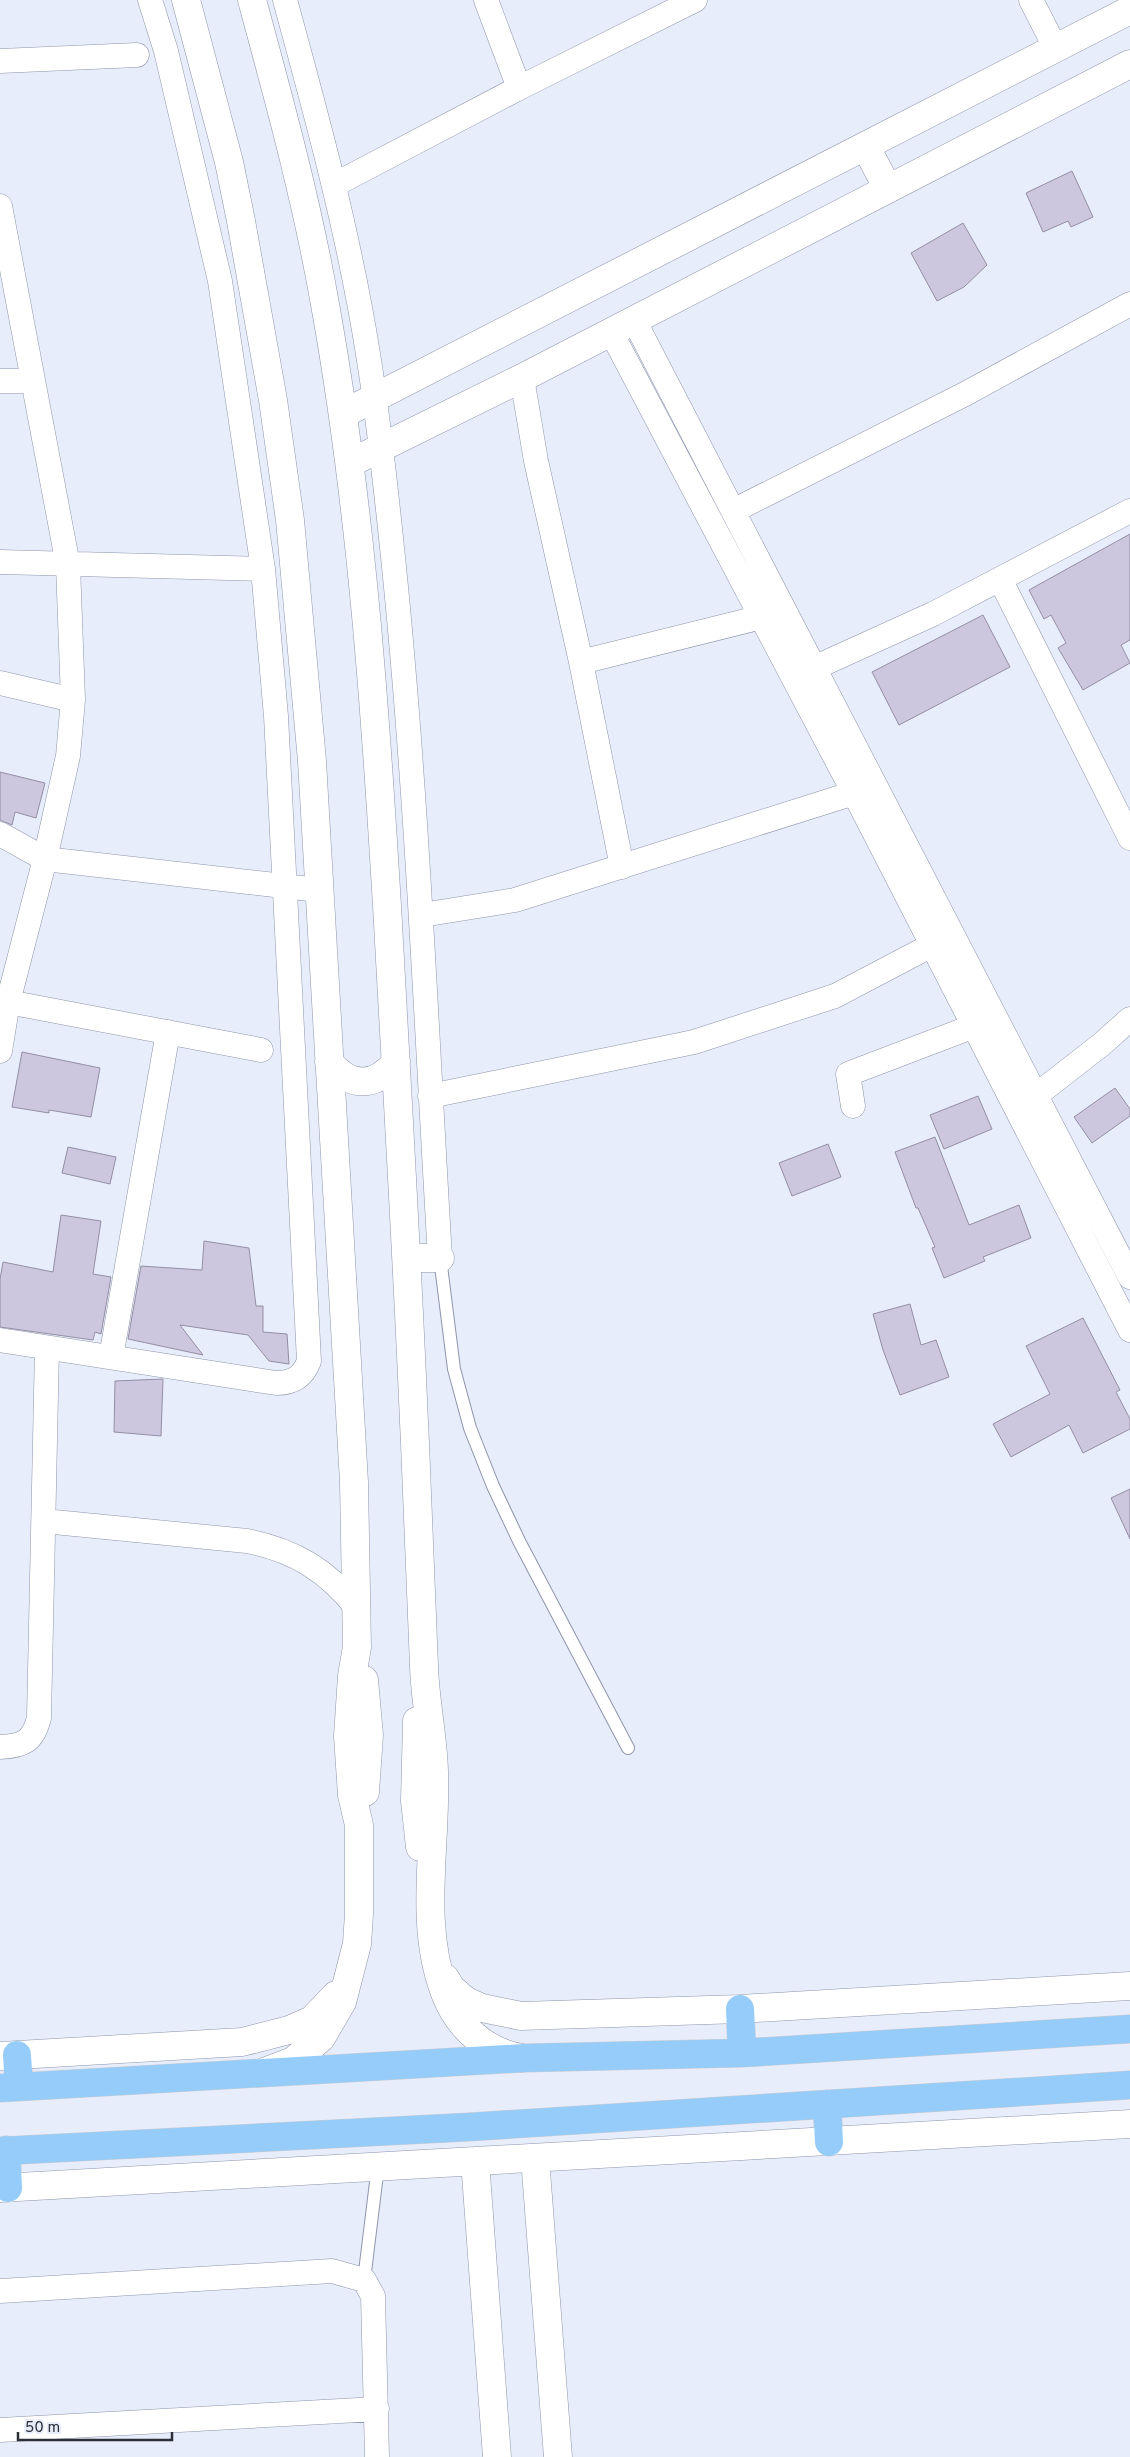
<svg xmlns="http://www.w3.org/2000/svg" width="1130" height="2457" viewBox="0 0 1130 2457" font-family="Overpass,sans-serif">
	<rect width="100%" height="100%" fill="#e8edfb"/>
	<path fill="#ccc7de" stroke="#948ea4" d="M 1072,171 L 1093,217 L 1071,227 L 1068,221 L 1043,232 L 1026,193 Z
		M 963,223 L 987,265 L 964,287 L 937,301 L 911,253 Z
		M 1130,534 L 1130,640 L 1121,645 L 1130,663 L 1083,690 L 1058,648 L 1066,643 L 1051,615 L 1044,619 L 1029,590 Z
		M 983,615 L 1010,667 L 899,725 L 872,672 Z
		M 0,772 L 45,783 L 36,818 L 15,812 L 12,825 L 0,820 Z
		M 22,1052 L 100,1068 L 91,1117 L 49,1110 L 49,1113 L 12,1107 Z
		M 1115,1088 L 1130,1109 L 1130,1116 L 1092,1143 L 1074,1117 Z
		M 978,1096 L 992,1129 L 944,1149 L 930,1115 Z
		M 935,1137 L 969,1225 L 1019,1205 L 1031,1238 L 983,1257 L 985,1261 L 944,1278 L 932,1248 L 935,1247 L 918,1208 L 916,1208 L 895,1152 Z
		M 828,1144 L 841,1177 L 792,1196 L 779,1163 Z
		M 68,1147 L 116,1157 L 110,1184 L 62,1173 Z
		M 61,1215 L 101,1221 L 93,1274 L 111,1277 L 101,1334 L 95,1332 L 93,1340 L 0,1327 L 0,1279 L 3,1262 L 53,1272 Z
		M 204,1241 L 249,1248 L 256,1306 L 263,1306 L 263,1332 L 287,1334 L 289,1364 L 269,1361 L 248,1335 L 180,1325 L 203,1355 L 128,1339 L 141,1266 L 202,1270 Z
		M 910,1304 L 921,1345 L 936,1340 L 949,1377 L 900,1395 L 883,1350 L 873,1314 Z
		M 1083,1318 L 1120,1390 L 1116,1392 L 1130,1419 L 1130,1429 L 1083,1453 L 1069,1425 L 1011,1457 L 993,1424 L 1050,1394 L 1026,1346 Z
		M 163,1379 L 161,1436 L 114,1432 L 115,1381 Z
		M 1130,1489 L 1130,1539 L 1111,1498 Z"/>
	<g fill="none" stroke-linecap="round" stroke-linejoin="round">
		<defs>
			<path id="lane" d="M 440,1258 L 454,1369 L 470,1428 L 493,1486 L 519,1541 L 628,1748
				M 364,2280 L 378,2166"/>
			<path id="street" d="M 285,0 C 317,117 349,234 368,354 C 379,421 386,489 393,557 C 417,790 426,1024 440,1258
				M 486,0 L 519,88
				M 1031,0 L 1056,49
				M 0,61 L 137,55
				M 334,185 L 519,88 L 695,0
				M 0,206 L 68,565 L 73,700 L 68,756 L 45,859 L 8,1002 L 0,1051
				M 634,320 L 1130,1277
				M 611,332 L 854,793 L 1130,1330
				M 522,378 L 536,461 L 581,662 L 622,867
				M 0,381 L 33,381
				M 733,511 L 965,394 L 1130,304
				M 0,562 L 263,569
				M 1000,579 L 1130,838
				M 581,662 L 762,617
				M 814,668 L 933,614 L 1130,511
				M 0,683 L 73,700
				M 0,834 L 45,859 L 319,890
				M 422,915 L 515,900 L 854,793
				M 8,1002 L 261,1050
				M 430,1096 L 694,1042 L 835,996 L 932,945
				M 1025,1104 L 1102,1044 L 1130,1019
				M 853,1106 L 848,1074 L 974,1026
				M 0,1340 L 276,1383 C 293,1383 303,1377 309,1361 L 276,716 L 263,569 L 220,281 L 166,51 L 150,0
				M 111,1357 L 168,1032
				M 44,1521 L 247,1541 C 294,1550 328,1571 357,1608
				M 0,1747 C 24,1746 33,1741 39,1718 L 47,1348
				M 0,2291 L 332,2271 L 364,2280 L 373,2296 L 377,2457
				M 0,2430 L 377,2409"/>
			<path id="secondary" d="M 186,0 L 229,162 L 241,221 L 273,400 L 290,520 L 312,761 L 354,1482 L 357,1647 L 352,1676 L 348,1736 L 352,1795 L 359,1825 L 359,1914 L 357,1944 L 342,2002 L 321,2038 L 293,2061 L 264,2072
				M 252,0 C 280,103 308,205 326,310 C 362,512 376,718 388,923 C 397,1089 407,1255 414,1422 C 418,1503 420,1584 424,1666 C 425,1701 433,1736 434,1771 C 437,1844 418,1923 445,1993 C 458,2027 485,2052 522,2058
				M 866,147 L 888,189
				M 343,414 L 1130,10
				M 350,463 L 522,378 L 1130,64
				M 329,1062 C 350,1088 375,1088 396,1062
				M 407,1258 L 440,1258
				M 364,1680 L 369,1735 L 365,1792
				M 417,1721 L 415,1801 L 420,1847
				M 445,1978 L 451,1988 L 466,2001 L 482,2008 L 521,2016 L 740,2009 L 1130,1986
				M 0,2056 L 242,2042 L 289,2030 L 312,2020 L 336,1995
				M 535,2158 L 558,2457
				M 475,2161 L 497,2457
				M 0,2188 L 1130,2124"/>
			<path id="highway" d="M 740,2009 L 742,2053
				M 17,2055 L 19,2087
				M 0,2088 L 524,2058 L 742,2053 L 1130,2029
				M 827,2104 L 829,2142
				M 6,2150 L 8,2188
				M 0,2151 L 469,2127 L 1130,2085"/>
		</defs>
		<use href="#lane" stroke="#8e95ab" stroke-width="14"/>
		<use href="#street" stroke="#8e95ab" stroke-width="25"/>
		<use href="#secondary" stroke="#8e95ab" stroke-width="29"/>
		<use href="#highway" stroke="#cdcdcf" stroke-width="29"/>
		<use href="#lane" stroke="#fff" stroke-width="12"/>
		<use href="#street" stroke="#fff" stroke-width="24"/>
		<use href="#secondary" stroke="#fff" stroke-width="28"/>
		<use href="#highway" stroke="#96ccf9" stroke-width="28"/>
	</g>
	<path d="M18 2432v8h154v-8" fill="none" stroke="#2d3039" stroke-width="2.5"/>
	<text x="25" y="2432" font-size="15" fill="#2d3039" stroke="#e8edfb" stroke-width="4" paint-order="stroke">50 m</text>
</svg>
